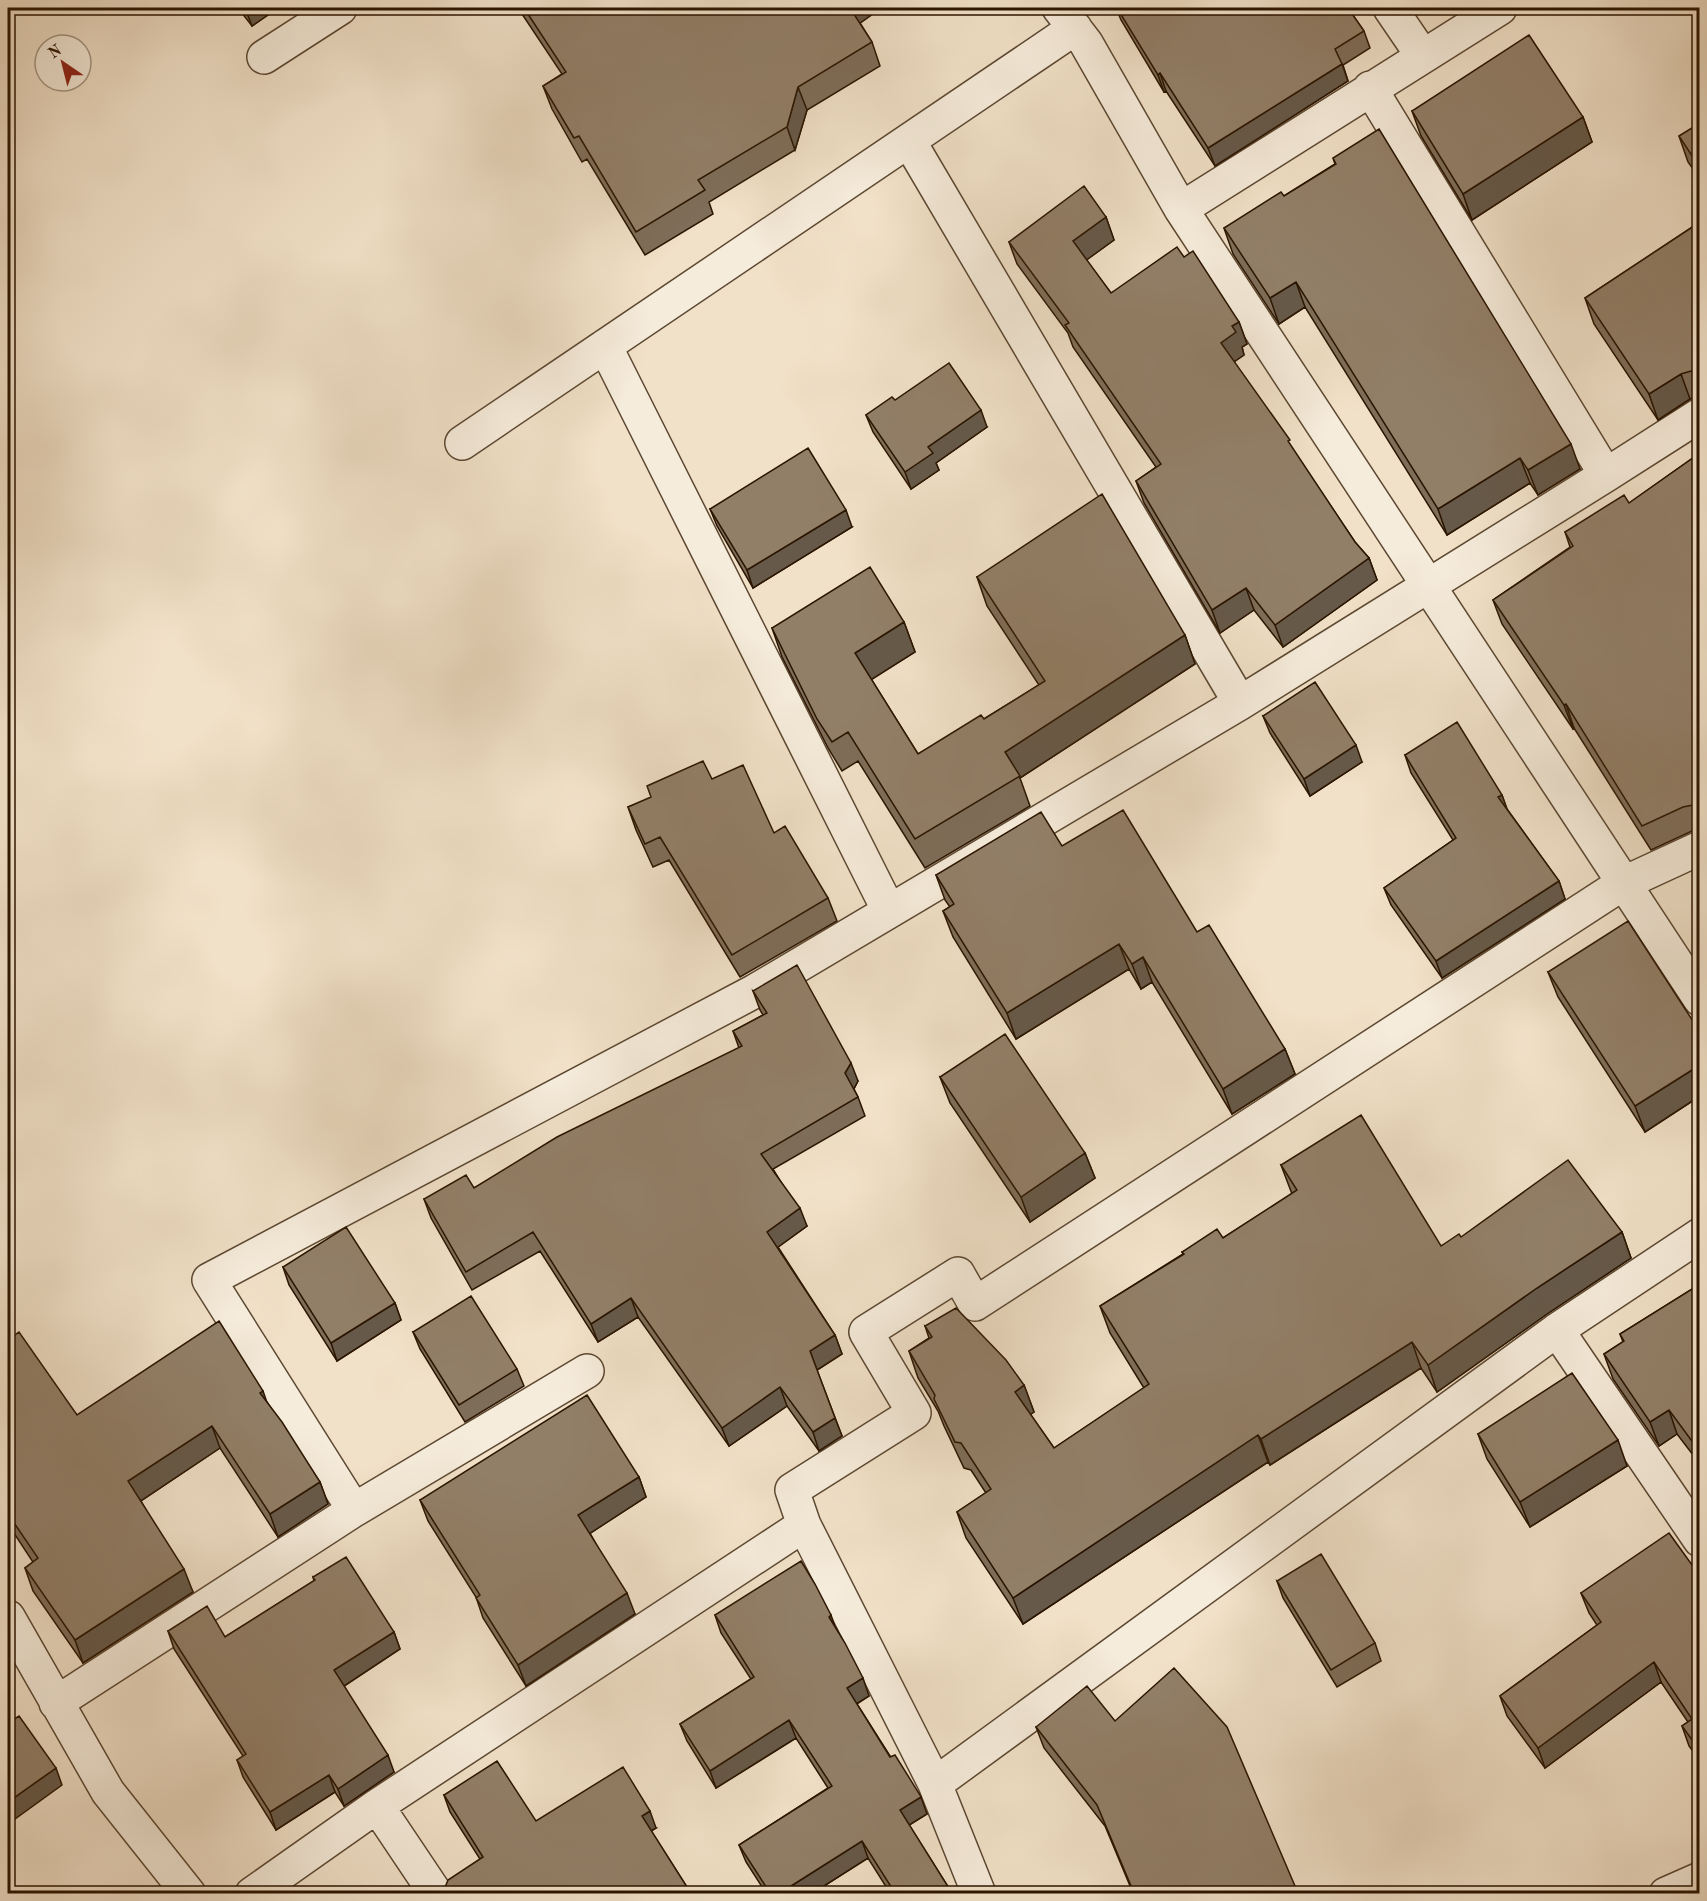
<svg xmlns="http://www.w3.org/2000/svg" width="1707" height="1901" viewBox="0 0 1707 1901" font-family="'Old Standard TT',serif">
	<rect width="100%" height="100%" fill="#f1e1c8"/>
	<filter id="stains"><feTurbulence type="fractalNoise" baseFrequency=".00333" numOctaves="4"/><feColorMatrix values="0 0 0 0 .2 0 0 0 0 .09 0 0 0 0 .02 0 0 0 .5 -.17"/></filter>
	<radialGradient id="worn" r=".72"><stop offset=".6" stop-color="#630" stop-opacity="0"/><stop offset="1" stop-color="#630" stop-opacity=".3"/></radialGradient>
	<g fill="none" stroke-linecap="round" stroke-linejoin="round">
		<defs>
			<path id="minor" d="M 1059,8 L 1086,43 L 1181,209 L 1700,999
				M 1390,8 L 1422,55
				M 264,57 L 340,8
				M 1370,88 L 1606,475
				M 909,141 L 1240,703
				M 1181,209 L 1500,8
				M 605,346 L 889,911
				M 462,443 L 1075,28
				M 1557,1330 L 1700,1540
				M 354,1510 L 209,1280 L 755,991 L 1240,703 L 1606,475 L 1700,415
				M 804,1525 L 935,1784 L 979,1894
				M 8,1617 L 108,1792 L 189,1894
				M 56,1703 L 354,1510 L 587,1371
				M 935,1784 L 1557,1330 L 1700,1235
				M 377,1806 L 436,1894
				M 252,1894 L 377,1806 L 804,1525 L 792,1490 L 914,1413 L 866,1332 L 958,1274 L 975,1304 L 1622,884 L 1700,848
				M 1666,1894 L 1700,1879"/>
		</defs>
		<use href="#minor" stroke="#5c4832" stroke-width="36"/>
		<use href="#minor" stroke="#f6ecdb" stroke-width="33"/>
	</g>
	<path fill="#7e6d59" stroke="#2b1500" stroke-width="1.5" d="M 238,8 L 278,8 L 252,26 Z
		M 518,8 L 881,8 L 860,23 L 872,42 L 880,66 L 807,110 L 795,150 L 709,202 L 713,214 L 645,255 L 587,159 L 582,162 L 552,109 L 543,86 L 562,74 Z
		M 1116,8 L 1348,8 L 1364,31 L 1370,48 L 1343,65 L 1348,81 L 1215,166 L 1166,91 L 1164,92 L 1121,20 Z
		M 1692,8 L 1700,8 L 1700,21 Z
		M 1412,111 L 1583,117 L 1592,142 L 1472,220 L 1421,136 Z
		M 1700,123 L 1700,179 L 1688,162 L 1679,136 Z
		M 1333,158 L 1580,469 L 1538,495 L 1530,483 L 1447,535 L 1305,307 L 1279,324 L 1233,254 L 1224,228 L 1284,196 L 1335,164 Z
		M 1106,217 L 1114,240 L 1086,260 L 1111,293 L 1184,257 L 1239,322 L 1247,344 L 1242,347 L 1244,355 L 1234,362 L 1355,542 L 1369,558 L 1377,580 L 1283,647 L 1254,610 L 1220,633 L 1144,503 L 1136,481 L 1156,467 L 1073,347 L 1068,333 L 1017,264 L 1009,242 Z
		M 1700,222 L 1700,396 L 1690,399 L 1658,420 L 1594,324 L 1585,298 Z
		M 895,400 L 987,427 L 936,463 L 939,470 L 911,489 L 873,432 L 866,415 Z
		M 1700,453 L 1700,830 L 1692,831 L 1651,850 L 1574,728 L 1573,729 L 1502,624 L 1493,600 L 1570,547 L 1565,532 L 1629,503 Z
		M 710,509 L 852,527 L 753,588 L 717,526 Z
		M 977,577 L 1185,635 L 1195,664 L 1020,778 L 1030,806 L 925,868 L 858,761 L 842,771 L 828,748 L 782,657 L 772,628 L 904,622 L 915,652 L 871,679 L 918,754 L 984,719 L 1039,685 L 987,606 Z
		M 1263,716 L 1362,762 L 1310,796 L 1270,733 Z
		M 1405,755 L 1502,795 L 1507,809 L 1559,881 L 1565,899 L 1442,978 L 1391,905 L 1384,888 L 1453,840 L 1411,773 Z
		M 712,779 L 774,833 L 828,898 L 837,921 L 740,977 L 669,860 L 653,867 L 636,830 L 628,807 Z
		M 1062,846 L 1197,932 L 1285,1049 L 1295,1074 L 1232,1114 L 1152,982 L 1141,989 L 1129,969 L 1016,1039 L 953,937 L 943,911 L 950,907 L 945,900 L 936,875 Z
		M 1548,972 L 1700,1032 L 1700,1096 L 1645,1132 L 1558,997 Z
		M 753,991 L 858,1081 L 854,1089 L 858,1097 L 865,1116 L 773,1169 L 807,1226 L 778,1247 L 835,1335 L 842,1354 L 817,1370 L 842,1436 L 819,1451 L 787,1406 L 729,1446 L 638,1317 L 598,1342 L 540,1251 L 472,1290 L 431,1218 L 424,1199 L 474,1188 L 739,1048 L 733,1031 L 763,1015 L 760,1010 Z
		M 940,1077 L 1085,1153 L 1095,1178 L 1030,1222 L 950,1103 Z
		M 1281,1165 L 1441,1246 L 1461,1237 L 1622,1232 L 1631,1258 L 1547,1314 L 1437,1392 L 1421,1368 L 1270,1465 L 1268,1462 L 1023,1624 L 966,1538 L 957,1512 L 986,1493 L 971,1470 L 964,1468 L 944,1426 L 938,1411 L 918,1378 L 909,1351 L 929,1338 L 925,1326 L 1024,1385 L 1034,1412 L 1030,1414 L 1054,1448 L 1144,1388 L 1110,1333 L 1100,1306 L 1183,1254 L 1182,1252 L 1223,1238 L 1292,1194 Z
		M 283,1267 L 395,1303 L 401,1320 L 337,1361 L 289,1285 Z
		M 1700,1284 L 1700,1464 L 1677,1434 L 1659,1446 L 1613,1379 L 1604,1354 L 1623,1342 L 1620,1334 Z
		M 413,1332 L 517,1369 L 524,1386 L 465,1422 L 420,1349 Z
		M 8,1340 L 77,1415 L 267,1402 L 320,1482 L 328,1504 L 278,1537 L 220,1448 L 141,1501 L 193,1592 L 83,1663 L 33,1591 L 25,1568 L 33,1562 L 8,1524 Z
		M 1478,1434 L 1627,1466 L 1530,1527 L 1487,1459 Z
		M 639,1477 L 646,1497 L 590,1533 L 635,1614 L 526,1686 L 483,1618 L 476,1597 L 428,1521 L 420,1500 Z
		M 1700,1576 L 1700,1761 L 1689,1746 L 1682,1726 L 1688,1722 L 1661,1682 L 1545,1768 L 1507,1716 L 1500,1696 L 1597,1625 L 1589,1613 L 1581,1593 Z
		M 313,1577 L 394,1632 L 400,1649 L 344,1686 L 394,1772 L 344,1806 L 335,1792 L 276,1830 L 243,1777 L 237,1760 L 243,1756 L 174,1649 L 168,1631 L 225,1637 L 314,1581 Z
		M 1277,1581 L 1375,1643 L 1381,1661 L 1337,1687 L 1283,1598 Z
		M 715,1615 L 836,1628 L 869,1696 L 857,1704 L 927,1814 L 909,1825 L 952,1893 L 890,1893 L 868,1858 L 813,1893 L 766,1893 L 746,1862 L 739,1845 L 828,1788 L 796,1738 L 716,1788 L 687,1741 L 680,1724 L 751,1679 L 721,1633 Z
		M 1115,1721 L 1298,1893 L 1133,1893 L 1105,1826 L 1044,1748 L 1036,1727 Z
		M 444,1795 L 536,1821 L 656,1828 L 651,1831 L 687,1887 L 689,1893 L 437,1893 L 440,1893 L 480,1859 L 450,1812 Z"/>
	<path fill="#665949" stroke="#2b1500" stroke-width="1.5" d="M 245,8 L 278,8 L 252,26 Z
		M 849,8 L 881,8 L 856,26 Z
		M 1457,8 L 1466,8 L 1458,12 Z
		M 1342,64 L 1348,81 L 1215,166 L 1208,148 Z
		M 1160,73 L 1166,91 L 1164,92 L 1158,75 Z
		M 798,87 L 807,110 L 795,150 L 787,127 Z
		M 1583,117 L 1592,142 L 1472,220 L 1463,194 Z
		M 1106,217 L 1114,240 L 1081,264 L 1073,241 Z
		M 1296,282 L 1305,307 L 1279,324 L 1270,298 Z
		M 1239,322 L 1247,344 L 1242,347 L 1244,355 L 1229,365 L 1221,343 L 1232,326 Z
		M 1681,374 L 1690,399 L 1658,420 L 1649,394 Z
		M 981,410 L 987,427 L 936,463 L 939,470 L 911,489 L 905,472 L 928,447 Z
		M 1571,444 L 1580,469 L 1538,495 L 1528,470 Z
		M 1520,458 L 1530,483 L 1447,535 L 1438,509 Z
		M 846,510 L 852,527 L 753,588 L 747,570 Z
		M 1369,558 L 1377,580 L 1283,647 L 1275,625 Z
		M 1246,588 L 1254,610 L 1220,633 L 1212,610 Z
		M 904,622 L 915,652 L 866,683 L 855,653 Z
		M 1185,635 L 1195,664 L 1020,778 L 1005,752 Z
		M 1566,704 L 1574,728 L 1573,729 L 1564,705 Z
		M 1356,745 L 1362,762 L 1310,796 L 1304,779 Z
		M 1502,795 L 1508,812 L 1498,797 Z
		M 1700,801 L 1700,822 L 1693,805 Z
		M 1559,881 L 1565,899 L 1442,978 L 1436,961 Z
		M 1119,944 L 1129,969 L 1016,1039 L 1007,1013 Z
		M 1143,957 L 1152,982 L 1141,989 L 1132,964 Z
		M 1285,1049 L 1295,1074 L 1232,1114 L 1223,1089 Z
		M 851,1063 L 858,1081 L 852,1092 L 845,1073 Z
		M 1700,1065 L 1700,1096 L 1645,1132 L 1635,1106 Z
		M 1085,1153 L 1095,1178 L 1030,1222 L 1021,1197 Z
		M 800,1208 L 807,1226 L 774,1250 L 767,1232 Z
		M 1622,1232 L 1631,1258 L 1547,1314 L 1437,1392 L 1428,1365 L 1537,1288 Z
		M 631,1298 L 638,1317 L 598,1342 L 591,1324 Z
		M 395,1303 L 401,1320 L 337,1361 L 331,1343 Z
		M 835,1335 L 842,1354 L 817,1370 L 810,1351 Z
		M 1412,1342 L 1421,1368 L 1270,1465 L 1261,1439 Z
		M 1024,1385 L 1034,1412 L 1024,1419 L 1015,1392 Z
		M 780,1387 L 787,1406 L 729,1446 L 722,1428 Z
		M 263,1391 L 271,1414 L 260,1393 Z
		M 1669,1410 L 1677,1434 L 1659,1446 L 1650,1422 Z
		M 835,1418 L 842,1436 L 819,1451 L 813,1432 Z
		M 212,1426 L 220,1448 L 136,1504 L 128,1481 Z
		M 1258,1435 L 1268,1462 L 1023,1624 L 1013,1598 Z
		M 1618,1440 L 1627,1466 L 1530,1527 L 1520,1502 Z
		M 639,1477 L 646,1497 L 586,1536 L 578,1515 Z
		M 320,1482 L 328,1504 L 278,1537 L 270,1514 Z
		M 184,1569 L 193,1592 L 83,1663 L 75,1640 Z
		M 627,1593 L 635,1614 L 526,1686 L 518,1665 Z
		M 831,1615 L 837,1633 L 829,1617 Z
		M 394,1632 L 400,1649 L 341,1688 L 334,1670 Z
		M 1654,1662 L 1661,1682 L 1545,1768 L 1538,1748 Z
		M 863,1678 L 869,1696 L 853,1706 L 847,1688 Z
		M 789,1720 L 796,1738 L 716,1788 L 710,1771 Z
		M 388,1755 L 394,1772 L 344,1806 L 338,1789 Z
		M 56,1768 L 62,1785 L 8,1824 L 8,1802 Z
		M 329,1775 L 335,1792 L 276,1830 L 270,1812 Z
		M 921,1797 L 927,1814 L 906,1827 L 900,1810 Z
		M 650,1811 L 656,1828 L 648,1833 L 642,1816 Z
		M 862,1841 L 868,1858 L 813,1893 L 780,1893 Z
		M 687,1887 L 689,1893 L 677,1893 Z"/>
	<path fill="#927f68" stroke="#2b1500" stroke-width="1.5" d="M 524,8 L 850,8 L 872,42 L 798,87 L 787,127 L 698,180 L 705,190 L 636,232 L 579,136 L 574,138 L 543,86 L 566,72 Z
		M 1117,8 L 1348,8 L 1364,31 L 1335,49 L 1342,64 L 1208,148 L 1160,73 L 1158,75 Z
		M 1695,8 L 1700,8 L 1700,15 Z
		M 1529,35 L 1583,117 L 1463,194 L 1412,111 Z
		M 1700,123 L 1700,168 L 1679,136 Z
		M 1379,129 L 1571,444 L 1528,470 L 1520,458 L 1438,509 L 1296,282 L 1270,298 L 1224,228 L 1281,192 L 1284,196 L 1336,164 L 1333,158 Z
		M 1084,186 L 1106,217 L 1073,241 L 1111,293 L 1177,247 L 1184,257 L 1193,251 L 1239,322 L 1232,326 L 1236,332 L 1221,343 L 1290,440 L 1288,441 L 1355,542 L 1369,558 L 1275,625 L 1246,588 L 1212,610 L 1136,481 L 1161,464 L 1065,325 L 1069,323 L 1009,242 Z
		M 1700,222 L 1700,372 L 1691,371 L 1681,374 L 1649,394 L 1585,298 Z
		M 949,363 L 981,410 L 928,447 L 933,453 L 905,472 L 866,415 L 892,397 L 895,400 Z
		M 808,448 L 846,510 L 747,570 L 710,509 Z
		M 1700,453 L 1700,801 L 1693,805 L 1683,807 L 1642,826 L 1566,704 L 1564,705 L 1493,600 L 1573,546 L 1565,532 L 1624,495 L 1629,503 Z
		M 1102,494 L 1185,635 L 1005,752 L 1020,776 L 915,839 L 848,732 L 832,742 L 817,719 L 772,628 L 870,567 L 904,622 L 855,653 L 918,754 L 981,715 L 984,719 L 1045,681 L 977,577 Z
		M 1315,682 L 1356,745 L 1304,779 L 1263,716 Z
		M 1457,722 L 1502,795 L 1498,797 L 1559,881 L 1436,961 L 1384,888 L 1456,838 L 1405,755 Z
		M 703,761 L 712,779 L 743,765 L 774,833 L 785,826 L 828,898 L 732,955 L 660,837 L 645,844 L 628,807 L 651,797 L 647,786 Z
		M 1123,810 L 1197,932 L 1209,925 L 1285,1049 L 1223,1089 L 1143,957 L 1132,964 L 1119,944 L 1007,1013 L 943,911 L 954,904 L 936,875 L 1041,812 L 1062,846 Z
		M 1628,921 L 1700,1032 L 1700,1065 L 1635,1106 L 1548,972 Z
		M 797,965 L 851,1063 L 845,1073 L 858,1097 L 761,1154 L 800,1208 L 767,1232 L 835,1335 L 810,1351 L 835,1418 L 813,1432 L 780,1387 L 722,1428 L 631,1298 L 591,1324 L 533,1232 L 466,1272 L 424,1199 L 466,1175 L 474,1188 L 557,1137 L 742,1046 L 733,1031 L 767,1013 L 753,991 Z
		M 1005,1034 L 1085,1153 L 1021,1197 L 940,1077 Z
		M 1361,1115 L 1441,1246 L 1459,1234 L 1461,1237 L 1568,1160 L 1622,1232 L 1537,1288 L 1428,1365 L 1412,1342 L 1261,1439 L 1258,1435 L 1013,1598 L 957,1512 L 991,1489 L 961,1443 L 955,1442 L 934,1399 L 935,1395 L 909,1351 L 932,1337 L 925,1326 L 956,1308 L 1006,1360 L 1024,1385 L 1015,1392 L 1054,1448 L 1149,1384 L 1100,1306 L 1184,1254 L 1182,1252 L 1217,1229 L 1223,1238 L 1297,1190 L 1281,1165 Z
		M 346,1227 L 395,1303 L 331,1343 L 283,1267 Z
		M 1700,1284 L 1700,1452 L 1669,1410 L 1650,1422 L 1604,1354 L 1624,1341 L 1620,1334 Z
		M 471,1296 L 517,1369 L 459,1405 L 413,1332 Z
		M 219,1321 L 263,1391 L 260,1393 L 282,1422 L 320,1482 L 270,1514 L 212,1426 L 128,1481 L 184,1569 L 75,1640 L 25,1568 L 38,1558 L 8,1514 L 8,1340 L 19,1332 L 77,1415 Z
		M 1572,1373 L 1618,1440 L 1520,1502 L 1478,1434 Z
		M 587,1395 L 639,1477 L 578,1515 L 627,1593 L 518,1665 L 476,1598 L 480,1595 L 420,1500 Z
		M 1669,1533 L 1700,1576 L 1700,1751 L 1682,1726 L 1692,1719 L 1654,1662 L 1538,1748 L 1500,1696 L 1601,1622 L 1581,1593 Z
		M 1321,1554 L 1375,1643 L 1331,1670 L 1277,1581 Z
		M 346,1557 L 394,1632 L 334,1670 L 388,1755 L 338,1789 L 329,1775 L 270,1812 L 237,1760 L 246,1754 L 168,1631 L 207,1606 L 225,1637 L 315,1580 L 313,1577 Z
		M 801,1561 L 815,1584 L 831,1615 L 829,1617 L 845,1643 L 863,1678 L 847,1688 L 890,1757 L 895,1755 L 920,1795 L 921,1797 L 900,1810 L 952,1893 L 895,1893 L 862,1841 L 780,1893 L 770,1893 L 739,1845 L 832,1786 L 789,1720 L 710,1771 L 680,1724 L 754,1677 L 715,1615 Z
		M 1174,1668 L 1227,1727 L 1298,1893 L 1134,1893 L 1097,1805 L 1036,1727 L 1087,1686 L 1115,1721 Z
		M 19,1716 L 56,1768 L 8,1802 L 8,1723 Z
		M 497,1761 L 536,1821 L 623,1767 L 650,1811 L 642,1816 L 687,1887 L 677,1893 L 437,1893 L 440,1893 L 446,1885 L 448,1880 L 483,1857 L 444,1795 Z"/>
	<rect width="1707" height="1901" fill="none" stroke="#f1e1c8" stroke-width="30"/>
	<rect x="9" y="9" width="1689" height="1883" fill="none" stroke="#2b1500" stroke-width="3"/>
	<rect x="15" y="15" width="1677" height="1871" fill="none" stroke="#2b1500" stroke-width="1.5"/>
	<g transform="translate(63 63) rotate(325)"><circle r="28" fill="#f6ecdb" stroke="#a59683" stroke-width="1.5"/>
	<path d="M0-4.5L10 22L0 15L-10 22Z" fill="#8f2418"/>
	<text y="-9" font-size="16" font-weight="bold" text-anchor="middle" fill="#2b1500">N</text>
	</g>
	<rect width="100%" height="100%" filter="url(#stains)"/>
	<rect width="100%" height="100%" fill="url(#worn)"/>
</svg>
